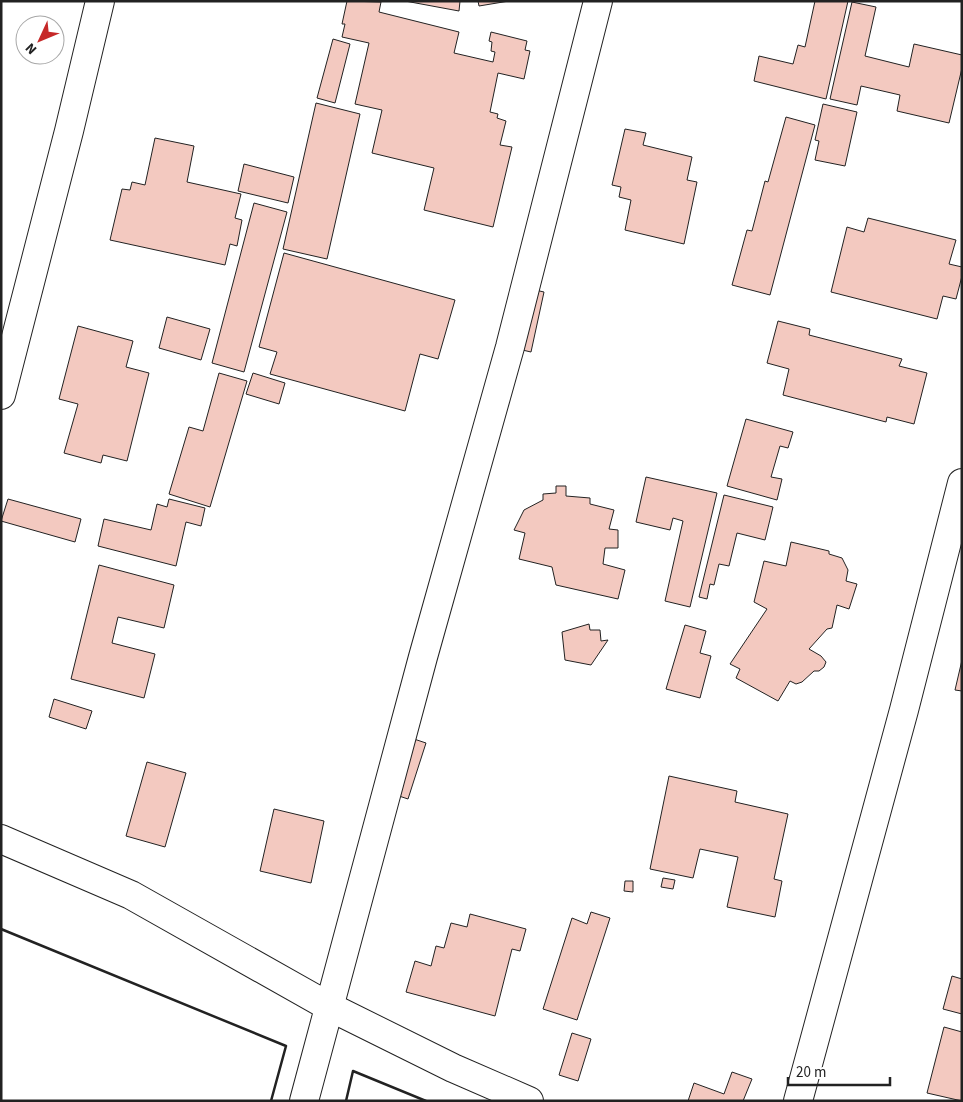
<svg xmlns="http://www.w3.org/2000/svg" width="963" height="1102" viewBox="0 0 963 1102" font-family="'Source Sans 3',sans-serif">
	<rect width="100%" height="100%" fill="#fff"/>
	<path fill="#f3c9c0" stroke="#222" d="M 347,1 L 381,2 L 379,12 L 459,32 L 454,53 L 493,62 L 495,52 L 491,51 L 492,42 L 489,41 L 491,32 L 527,41 L 525,50 L 530,51 L 524,79 L 498,73 L 490,112 L 498,114 L 497,118 L 506,121 L 500,145 L 512,147 L 493,227 L 424,210 L 434,168 L 372,153 L 382,110 L 355,104 L 369,43 L 342,37 L 345,24 L 342,24 Z
		M 405,1 L 460,1 L 459,11 Z
		M 478,1 L 509,1 L 479,6 Z
		M 815,1 L 848,1 L 826,99 L 754,81 L 759,56 L 793,64 L 798,45 L 805,47 Z
		M 852,2 L 876,7 L 865,56 L 909,67 L 914,44 L 962,55 L 962,68 L 949,123 L 897,111 L 900,95 L 861,86 L 857,105 L 830,99 Z
		M 333,39 L 350,44 L 335,103 L 317,98 Z
		M 316,103 L 360,114 L 327,259 L 283,249 Z
		M 823,104 L 857,112 L 845,166 L 815,160 L 819,141 L 815,140 Z
		M 786,117 L 815,125 L 770,295 L 732,285 L 747,230 L 752,231 L 765,181 L 768,182 Z
		M 625,129 L 646,133 L 643,145 L 692,157 L 687,180 L 697,182 L 684,244 L 625,230 L 631,200 L 619,197 L 621,187 L 612,185 Z
		M 155,138 L 194,146 L 187,182 L 241,194 L 235,218 L 242,220 L 237,246 L 230,244 L 225,265 L 110,240 L 122,189 L 130,190 L 132,182 L 145,185 Z
		M 244,164 L 294,177 L 288,203 L 238,191 Z
		M 254,203 L 287,212 L 244,372 L 212,363 Z
		M 868,218 L 956,240 L 949,264 L 962,267 L 962,276 L 956,299 L 943,296 L 937,319 L 831,292 L 847,227 L 864,232 Z
		M 284,253 L 455,300 L 438,359 L 420,354 L 405,411 L 270,374 L 277,352 L 259,347 Z
		M 531,289 L 544,292 L 531,352 L 518,349 Z
		M 167,317 L 210,329 L 201,360 L 159,348 Z
		M 778,321 L 810,329 L 809,335 L 902,359 L 899,366 L 927,373 L 914,424 L 887,417 L 886,422 L 783,395 L 789,369 L 767,363 Z
		M 78,326 L 133,341 L 126,367 L 149,373 L 127,461 L 103,455 L 101,463 L 64,453 L 78,404 L 59,399 Z
		M 219,373 L 247,381 L 210,507 L 169,494 L 189,427 L 203,431 Z
		M 253,373 L 285,383 L 279,404 L 246,394 Z
		M 746,419 L 793,432 L 788,448 L 780,446 L 771,477 L 782,479 L 777,500 L 727,486 Z
		M 646,477 L 717,493 L 690,607 L 665,601 L 683,521 L 673,518 L 670,530 L 636,522 Z
		M 556,486 L 566,486 L 566,496 L 590,498 L 590,504 L 614,510 L 609,529 L 618,530 L 618,548 L 605,548 L 603,564 L 625,570 L 618,599 L 556,585 L 552,567 L 519,559 L 525,533 L 514,530 L 524,510 L 543,500 L 543,494 L 556,493 Z
		M 724,495 L 773,507 L 765,540 L 737,533 L 729,566 L 719,564 L 714,585 L 710,584 L 707,599 L 699,597 Z
		M 8,499 L 81,519 L 75,542 L 1,521 Z
		M 169,499 L 205,508 L 201,526 L 186,522 L 176,566 L 98,546 L 104,519 L 151,530 L 157,504 L 167,507 Z
		M 791,542 L 829,551 L 829,554 L 842,558 L 848,570 L 846,581 L 857,584 L 849,609 L 837,605 L 832,628 L 827,629 L 809,649 L 821,656 L 826,662 L 824,667 L 819,671 L 814,671 L 802,682 L 796,684 L 790,681 L 778,701 L 736,678 L 740,669 L 730,664 L 767,609 L 754,602 L 764,561 L 786,566 Z
		M 99,565 L 174,585 L 164,628 L 118,617 L 112,643 L 155,654 L 144,698 L 71,679 Z
		M 589,624 L 590,630 L 600,630 L 601,641 L 608,640 L 591,665 L 565,660 L 562,632 Z
		M 685,625 L 706,631 L 700,653 L 711,656 L 700,698 L 666,689 Z
		M 962,660 L 962,691 L 955,690 Z
		M 54,699 L 92,711 L 86,729 L 49,717 Z
		M 411,738 L 426,743 L 408,799 L 393,794 Z
		M 147,762 L 186,773 L 165,847 L 126,836 Z
		M 669,776 L 737,791 L 735,802 L 788,814 L 774,879 L 782,881 L 775,917 L 727,907 L 738,857 L 700,849 L 693,878 L 650,869 Z
		M 274,809 L 324,821 L 311,883 L 260,871 Z
		M 663,878 L 675,880 L 673,889 L 661,887 Z
		M 625,881 L 633,881 L 633,892 L 624,891 Z
		M 591,912 L 610,918 L 577,1020 L 543,1009 L 572,918 L 587,924 Z
		M 470,914 L 526,929 L 520,951 L 512,949 L 495,1016 L 406,992 L 415,961 L 431,966 L 436,946 L 444,948 L 451,923 L 467,927 Z
		M 952,976 L 962,979 L 962,1014 L 943,1009 Z
		M 944,1027 L 962,1032 L 962,1101 L 927,1093 Z
		M 572,1033 L 591,1039 L 578,1081 L 559,1075 Z
		M 732,1072 L 752,1079 L 743,1101 L 688,1101 L 694,1083 L 724,1094 Z"/>
	<g fill="none" stroke-linecap="round" stroke-linejoin="round">
		<defs>
			<path id="minor" d="M 1,395 L 69,131 L 100,1
				M 1,839 L 131,895 L 328,1006 L 453,1068 L 529,1101
				M 304,1101 L 423,657 L 510,347 L 598,1
				M 798,1101 L 904,710 L 962,483"/>
		</defs>
		<use href="#minor" stroke="#222" stroke-width="30"/>
		<use href="#minor" stroke="#fff" stroke-width="28"/>
		<path stroke="#222" stroke-width="2.5" d="M 1,929 L 286,1046 L 271,1101
			M 346,1101 L 353,1071 L 426,1101"/>
	</g>
	<rect width="963" height="1102" fill="none" stroke="#222222" stroke-width="5"/>
	<g transform="translate(40 40) rotate(226)"><circle r="24" fill="#ffffff" stroke="#a7a7a7"/>
	<path d="M0-4L9 19L0 12L-9 19Z" fill="#c62828"/>
	<text y="-8" font-size="14" font-weight="bold" text-anchor="middle" fill="#222222">N</text>
	</g>
	<path d="M788 1077v8h102v-8" fill="none" stroke="#222222" stroke-width="2.5"/>
	<text x="796" y="1077" font-size="15" fill="#222222" stroke="#ffffff" stroke-width="4" paint-order="stroke">20 m</text>
</svg>
